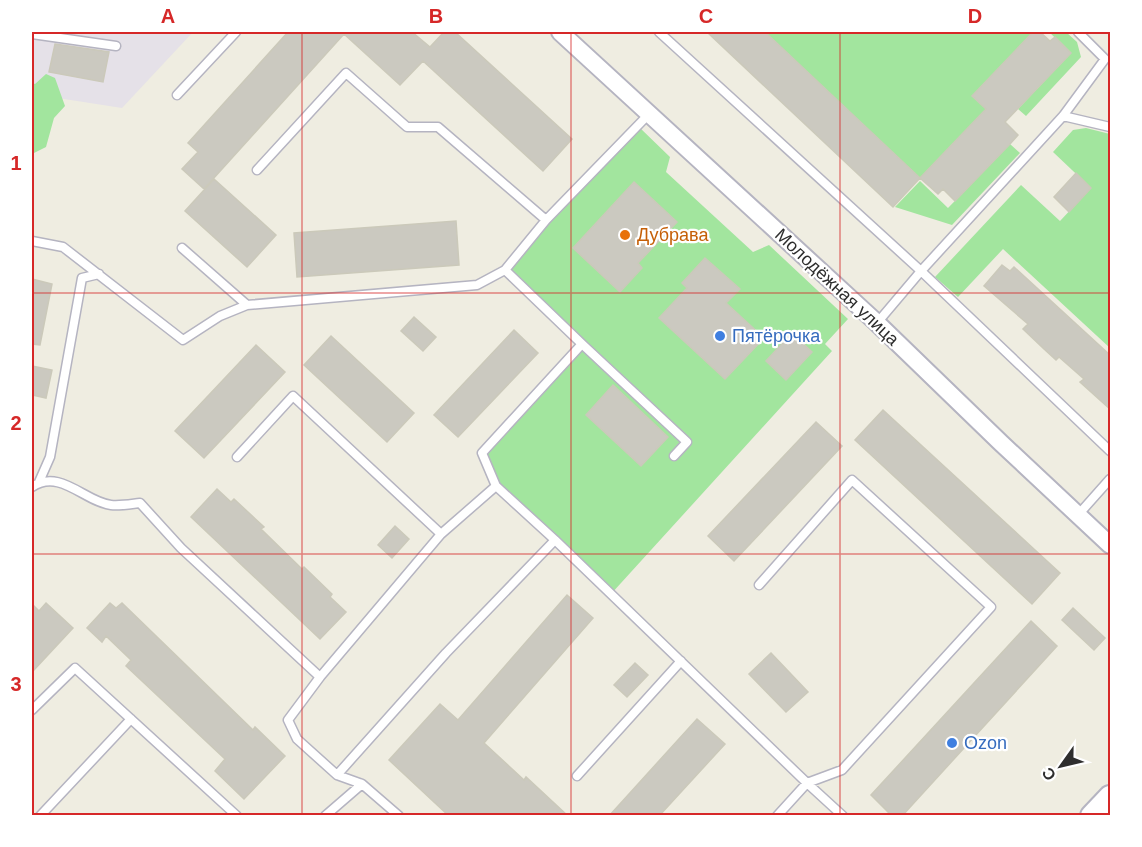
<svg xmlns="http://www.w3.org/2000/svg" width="1142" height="847" viewBox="0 0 1142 847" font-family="Arial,sans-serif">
	<rect width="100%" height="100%" fill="#efede1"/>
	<path fill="#e5e1e8" d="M 32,32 L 193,32 L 122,108 L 32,94 Z"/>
	<path fill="#a2e59e" d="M 765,32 L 1033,32 L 972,96 L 986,109 L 920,178 Z
		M 1049,32 L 1066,32 L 1077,42 L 1081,57 L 1026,116 L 1018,109 L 1071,53 Z
		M 46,74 L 55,78 L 65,106 L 54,118 L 46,147 L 32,154 L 32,83 L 35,84 Z
		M 639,127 L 670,157 L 666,172 L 753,252 L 769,245 L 848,319 L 825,344 L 832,351 L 611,594 L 496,486 L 482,453 L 582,344 L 505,270 L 546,220 Z
		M 1086,128 L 1110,134 L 1110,348 L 1003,249 L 958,297 L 935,277 L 1021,185 L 1060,221 L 1091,188 L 1053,152 L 1073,130 Z
		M 1010,144 L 1020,153 L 952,225 L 895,207 L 920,181 L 948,208 Z"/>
	<path fill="#cbc9c0" stroke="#cbc9ba" stroke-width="1.5" d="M 288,32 L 412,32 L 430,47 L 444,32 L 455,32 L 572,139 L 543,171 L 423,61 L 400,85 L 344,34 L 204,189 L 182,169 L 198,152 L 188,143 Z
		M 707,32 L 765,32 L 920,178 L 893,207 Z
		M 1033,32 L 1040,32 L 1050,41 L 1055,37 L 1071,53 L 1005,122 L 1018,135 L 1010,144 L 955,201 L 943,189 L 938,194 L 920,178 L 986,109 L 972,96 Z
		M 55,44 L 109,52 L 103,82 L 49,72 Z
		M 1076,173 L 1091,188 L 1069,212 L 1054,197 Z
		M 214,179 L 276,235 L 247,267 L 185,211 Z
		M 634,182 L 677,222 L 638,263 L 642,268 L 620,292 L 573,248 Z
		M 456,221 L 459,265 L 297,277 L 294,233 Z
		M 705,258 L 740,289 L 726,303 L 764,338 L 725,379 L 659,318 L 687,288 L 682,283 Z
		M 1002,265 L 1010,271 L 1014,267 L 1110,355 L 1110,409 L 1080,382 L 1084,379 L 1059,357 L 1056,360 L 1044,349 L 1023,329 L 1028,324 L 984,286 Z
		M 32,279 L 52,284 L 40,345 L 32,344 Z
		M 414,317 L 436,337 L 423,351 L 401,331 Z
		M 514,330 L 538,353 L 458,437 L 434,415 Z
		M 792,333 L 812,352 L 786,380 L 766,361 Z
		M 331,336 L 414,413 L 387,442 L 304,365 Z
		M 256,345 L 285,372 L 204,458 L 175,431 Z
		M 32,366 L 52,370 L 46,398 L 32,395 Z
		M 613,385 L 668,437 L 641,466 L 586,415 Z
		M 883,410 L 1060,573 L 1032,604 L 855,440 Z
		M 816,422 L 842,446 L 734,561 L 708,536 Z
		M 217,489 L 231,502 L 234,499 L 264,527 L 261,529 L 302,569 L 304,567 L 332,594 L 330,597 L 346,612 L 320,639 L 191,517 Z
		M 395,526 L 409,539 L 392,558 L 378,545 Z
		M 567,595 L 593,618 L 484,743 L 524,780 L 526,777 L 568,816 L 449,816 L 389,760 L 440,704 L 458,720 Z
		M 46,603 L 73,628 L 32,672 L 32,604 L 39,611 Z
		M 110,603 L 116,608 L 122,603 L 253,730 L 255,727 L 285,756 L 244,799 L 215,771 L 225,759 L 126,666 L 131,660 L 106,636 L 102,642 L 87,628 Z
		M 1073,608 L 1105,638 L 1094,650 L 1062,620 Z
		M 1031,621 L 1057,646 L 902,816 L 892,816 L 871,795 Z
		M 771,653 L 808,692 L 786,712 L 749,674 Z
		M 635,663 L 648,675 L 627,697 L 614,685 Z
		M 697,719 L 725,744 L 659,816 L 609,816 Z"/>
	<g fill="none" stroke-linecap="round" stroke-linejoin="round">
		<defs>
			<path id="service" d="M 659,32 L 921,271 L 1110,451
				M 32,34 L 116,46
				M 177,95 L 236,32
				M 1063,116 L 1110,127
				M 257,170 L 346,73 L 407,127 L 438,127 L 546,220
				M 32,241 L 63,247 L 183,340 L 220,316 L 247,305
				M 182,248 L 247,305 L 477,285 L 505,270
				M 877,323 L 921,271 L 1063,116 L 1105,59 L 1078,32
				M 582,344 L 687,442 L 674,456
				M 237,457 L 293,396 L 441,534
				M 39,482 L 50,457 L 82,278 L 99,274
				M 496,486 L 555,540 L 807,783 L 843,816
				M 32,487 C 60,468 85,502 111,505 C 120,506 131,504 140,503 L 181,548 L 320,677
				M 1078,515 L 1110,479
				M 759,585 L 852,480 L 991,607 L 842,770 L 807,783 L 777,816
				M 32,710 L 75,668 L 237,816
				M 337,775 L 446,653 L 555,540
				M 577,776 L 681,661
				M 40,816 L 131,719
				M 325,816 L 362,784
				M 399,816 L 362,784 L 337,775 L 297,739 L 288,720 L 320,677 L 441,534 L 496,486 L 482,453 L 582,344 L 505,270 L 546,220 L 649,114"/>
			<path id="minor" d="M 560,32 L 877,323 L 1001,443 L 1110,545"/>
			<path id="secondary" d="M 1092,816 L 1110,797"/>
		</defs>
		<use href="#service" stroke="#b5b4c1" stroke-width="11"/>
		<use href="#minor" stroke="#b5b4c1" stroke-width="20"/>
		<use href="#secondary" stroke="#b5b4c1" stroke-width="26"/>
		<use href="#service" stroke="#fff" stroke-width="8"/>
		<use href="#minor" stroke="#fff" stroke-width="16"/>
		<use href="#secondary" stroke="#fff" stroke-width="22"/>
	</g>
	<path fill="none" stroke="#d62828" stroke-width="1.5" stroke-opacity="0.55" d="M 302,32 L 302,816M 571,32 L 571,816M 840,32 L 840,816M 32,293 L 1110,293M 32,554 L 1110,554"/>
	<circle fill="#e8710a" stroke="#fff" stroke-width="2" cx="625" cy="235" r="6"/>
	<g fill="#3f7fe0" stroke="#fff" stroke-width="2">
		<circle cx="720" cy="336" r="6"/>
		<circle cx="952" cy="743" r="6"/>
	</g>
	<g text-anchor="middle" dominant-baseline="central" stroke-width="4.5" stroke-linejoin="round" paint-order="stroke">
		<g font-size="18" fill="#c56008" stroke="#fff" text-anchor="start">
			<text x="637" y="235">Дубрава</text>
		</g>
		<g font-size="18" fill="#2e2e2e" stroke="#fff">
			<text transform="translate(837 287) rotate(43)">Молодёжная улица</text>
		</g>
		<g font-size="18" fill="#366cbe" stroke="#fff" text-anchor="start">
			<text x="732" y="336">Пятёрочка</text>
			<text x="964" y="743">Ozon</text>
		</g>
	</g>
	<rect width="1142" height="847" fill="none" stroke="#ffffff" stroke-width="66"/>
	<g transform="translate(1061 766) rotate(236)" stroke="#ffffff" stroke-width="4.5" paint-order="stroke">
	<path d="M0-4.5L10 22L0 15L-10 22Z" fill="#2e2e2e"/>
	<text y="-9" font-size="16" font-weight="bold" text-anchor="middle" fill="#2e2e2e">С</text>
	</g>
	<rect x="33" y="33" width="1076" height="781" fill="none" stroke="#d62828" stroke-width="2"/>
	<g font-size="20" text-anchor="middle" font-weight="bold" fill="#d62828">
		<text x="168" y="23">A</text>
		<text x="436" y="23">B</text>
		<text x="706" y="23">C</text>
		<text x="975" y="23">D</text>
		<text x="16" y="170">1</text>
		<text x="16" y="430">2</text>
		<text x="16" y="691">3</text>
	</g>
</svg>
